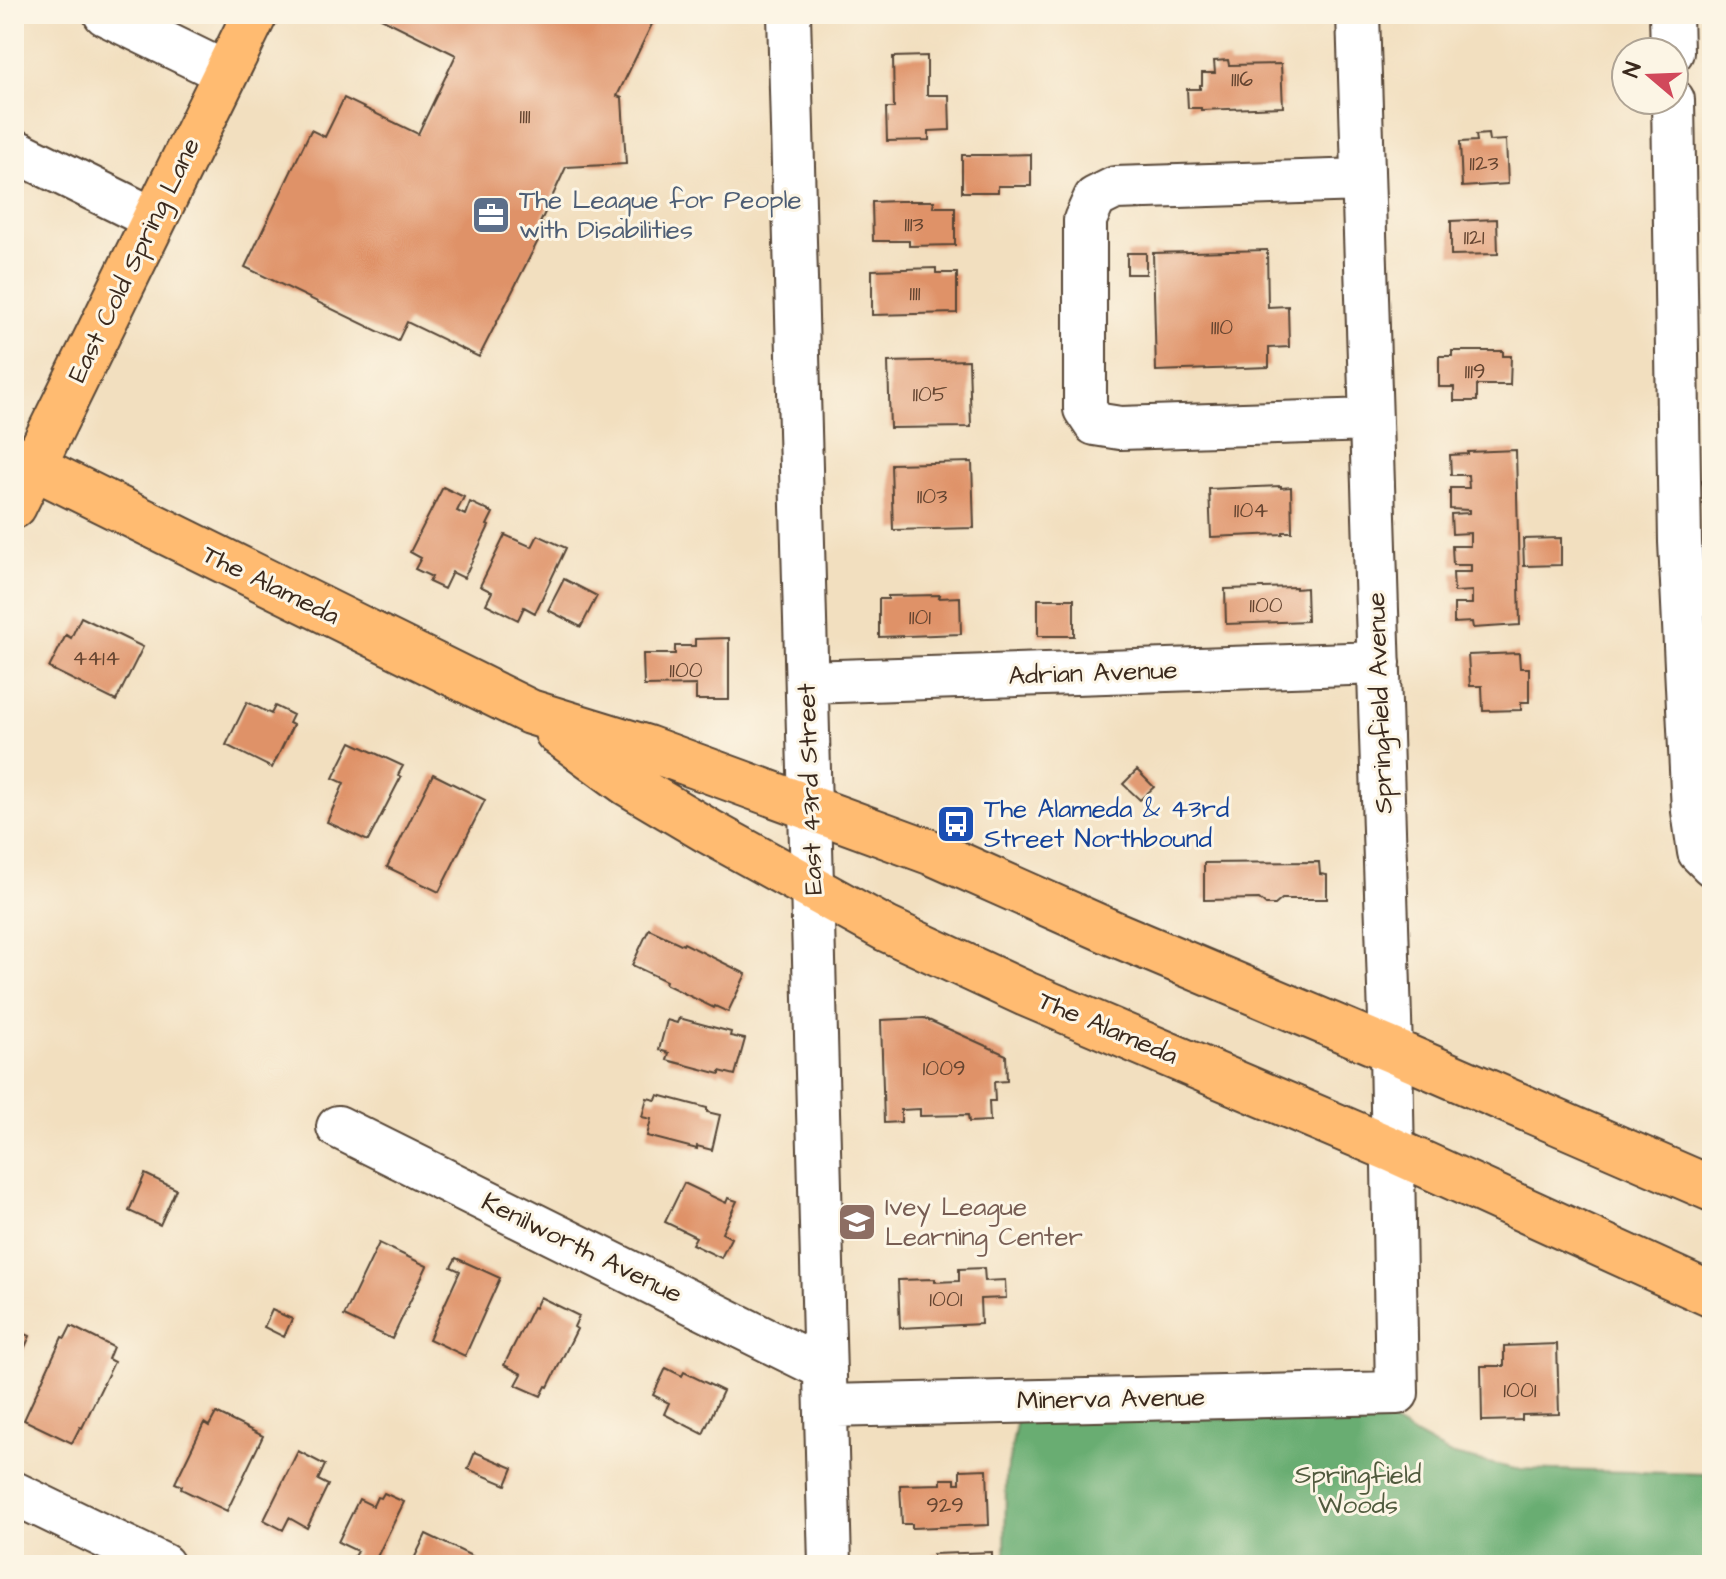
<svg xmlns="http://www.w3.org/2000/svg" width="1726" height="1579" viewBox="0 0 1726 1579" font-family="'Architects Daughter',sans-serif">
	<rect width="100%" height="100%" fill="#fcf5e5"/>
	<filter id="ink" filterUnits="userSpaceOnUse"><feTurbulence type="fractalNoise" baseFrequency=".0125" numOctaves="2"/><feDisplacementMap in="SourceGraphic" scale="16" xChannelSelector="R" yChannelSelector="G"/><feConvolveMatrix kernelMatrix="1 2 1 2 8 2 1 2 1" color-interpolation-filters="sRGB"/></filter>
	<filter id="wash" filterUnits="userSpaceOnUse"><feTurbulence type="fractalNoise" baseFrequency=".006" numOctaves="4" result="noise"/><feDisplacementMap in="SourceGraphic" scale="32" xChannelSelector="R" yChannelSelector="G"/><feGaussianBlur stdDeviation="1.8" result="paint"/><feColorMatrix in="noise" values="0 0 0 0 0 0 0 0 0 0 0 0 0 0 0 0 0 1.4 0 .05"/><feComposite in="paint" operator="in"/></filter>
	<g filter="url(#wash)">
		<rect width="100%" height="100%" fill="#f2dfbf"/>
		<path fill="#69ad72" stroke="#526c48" stroke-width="2" d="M 1018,1414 L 1280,1420 L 1379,1415 L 1449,1454 L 1515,1469 L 1708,1474 L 1712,1534 L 1712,1565 L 1005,1565 L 1006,1476 Z"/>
		<g id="blocks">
			<path fill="#df9267" d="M 383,14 L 641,14 L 640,16 L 653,22 L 617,96 L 622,98 L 626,164 L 566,167 L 540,223 L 546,225 L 479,357 L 407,322 L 398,341 L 245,267 L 311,130 L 325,137 L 344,98 L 418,134 L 456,55 L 381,18 Z
				M 927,56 L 927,95 L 949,95 L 950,130 L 929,131 L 929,140 L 887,141 L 886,108 L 894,108 L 893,57 Z
				M 1228,60 L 1229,65 L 1281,64 L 1283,107 L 1201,110 L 1201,108 L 1188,108 L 1187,89 L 1200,89 L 1200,85 L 1202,85 L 1202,73 L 1215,73 L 1214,61 Z
				M 1706,82 L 1712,82 L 1712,115 L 1706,115 Z
				M 1488,134 L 1489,141 L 1506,140 L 1508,184 L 1462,187 L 1460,142 L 1477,141 L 1476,135 Z
				M 996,155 L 1031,154 L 1031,186 L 998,186 L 998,192 L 962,192 L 962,155 Z
				M 899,201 L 934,201 L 933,207 L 955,207 L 955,245 L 909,246 L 909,241 L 873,241 L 872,202 Z
				M 1497,219 L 1498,254 L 1451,255 L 1451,221 Z
				M 1267,250 L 1268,307 L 1288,306 L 1289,347 L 1269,348 L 1269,367 L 1156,371 L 1153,253 Z
				M 1127,253 L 1146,253 L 1146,274 L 1127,274 Z
				M 936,268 L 936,273 L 957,273 L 957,313 L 872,315 L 872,270 Z
				M 1452,351 L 1503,351 L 1503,356 L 1511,356 L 1510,385 L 1477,385 L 1477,401 L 1454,401 L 1454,387 L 1439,387 L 1439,356 L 1452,356 Z
				M 969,360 L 971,427 L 890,428 L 888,362 Z
				M 1516,450 L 1520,625 L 1473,628 L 1472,622 L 1454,623 L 1454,604 L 1472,604 L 1472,591 L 1454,592 L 1453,572 L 1471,572 L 1471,565 L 1453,565 L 1452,546 L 1470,546 L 1470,533 L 1452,534 L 1451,514 L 1469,513 L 1469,510 L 1450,509 L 1450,488 L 1469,488 L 1468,475 L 1451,475 L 1450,455 L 1468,454 L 1468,452 Z
				M 972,462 L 974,528 L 893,530 L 891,464 Z
				M 1281,486 L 1281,488 L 1291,487 L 1292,532 L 1283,532 L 1283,534 L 1211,537 L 1209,489 Z
				M 443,487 L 464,497 L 457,511 L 465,515 L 470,502 L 493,513 L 487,525 L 489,526 L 464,578 L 452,572 L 444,589 L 429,582 L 432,577 L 415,569 L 421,558 L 410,552 Z
				M 505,535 L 532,547 L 538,535 L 566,548 L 535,613 L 524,607 L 518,620 L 486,604 L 492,592 L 480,586 Z
				M 1561,538 L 1561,565 L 1524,566 L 1523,539 Z
				M 564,579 L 597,596 L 581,627 L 548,610 Z
				M 1296,587 L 1296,589 L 1306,588 L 1307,621 L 1226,624 L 1225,589 Z
				M 940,595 L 939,598 L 960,597 L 961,634 L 879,637 L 879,599 L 888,599 L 888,596 Z
				M 1038,599 L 1074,599 L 1074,636 L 1038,636 Z
				M 81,617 L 143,647 L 116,701 L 49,668 L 66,635 L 71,638 Z
				M 729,638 L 729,700 L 696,700 L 696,685 L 644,686 L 643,654 L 675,654 L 675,646 L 695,646 L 695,639 Z
				M 1519,653 L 1520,668 L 1529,668 L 1529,702 L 1521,702 L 1521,710 L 1483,711 L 1482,686 L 1470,686 L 1468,655 Z
				M 247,702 L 271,714 L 275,706 L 293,715 L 289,723 L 293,725 L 272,768 L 226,745 Z
				M 351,742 L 403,766 L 398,775 L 401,777 L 368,841 L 327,822 L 344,783 L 333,778 Z
				M 1137,770 L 1154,787 L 1140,800 L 1123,784 Z
				M 433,774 L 485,800 L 439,892 L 387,867 Z
				M 1319,862 L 1320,874 L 1327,875 L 1327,899 L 1282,899 L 1275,905 L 1266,905 L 1259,899 L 1204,900 L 1204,863 Z
				M 649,929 L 683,945 L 684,943 L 746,974 L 728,1012 L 715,1006 L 714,1008 L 665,984 L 666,981 L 632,965 Z
				M 679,1018 L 731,1032 L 730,1036 L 745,1039 L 735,1075 L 720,1071 L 720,1074 L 667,1060 L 669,1053 L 659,1050 L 667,1020 L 677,1023 Z
				M 924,1018 L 1006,1055 L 1007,1081 L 994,1082 L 995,1101 L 989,1101 L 990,1121 L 969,1122 L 968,1115 L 920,1116 L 920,1109 L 901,1110 L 901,1122 L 884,1123 L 881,1020 Z
				M 658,1095 L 707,1108 L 707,1112 L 720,1115 L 712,1150 L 697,1146 L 697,1149 L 647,1136 L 651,1119 L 642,1117 L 647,1098 L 656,1100 Z
				M 145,1174 L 176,1189 L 160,1225 L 129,1211 Z
				M 684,1183 L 726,1203 L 728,1198 L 737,1201 L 722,1233 L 731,1238 L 721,1258 L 692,1244 L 696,1237 L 665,1222 Z
				M 379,1243 L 427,1266 L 392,1339 L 344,1316 Z
				M 456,1258 L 500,1278 L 465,1356 L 429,1339 L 460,1271 L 451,1267 Z
				M 984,1268 L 985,1281 L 1005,1280 L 1006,1298 L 980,1299 L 981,1324 L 900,1328 L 898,1280 L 935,1279 L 935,1282 L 959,1281 L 959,1269 Z
				M 540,1297 L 579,1316 L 574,1327 L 577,1329 L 548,1387 L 546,1386 L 541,1396 L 516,1385 L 522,1374 L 504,1365 L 533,1307 L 535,1308 Z
				M 272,1310 L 292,1319 L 284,1337 L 264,1327 Z
				M 71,1326 L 113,1347 L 108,1359 L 114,1362 L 82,1428 L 80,1427 L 72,1443 L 24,1420 L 62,1337 L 65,1338 Z
				M 14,1329 L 30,1336 L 14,1371 Z
				M 1557,1344 L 1559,1414 L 1522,1415 L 1522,1420 L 1482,1421 L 1481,1366 L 1504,1366 L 1504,1346 Z
				M 666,1368 L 682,1376 L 684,1372 L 723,1391 L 703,1434 L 664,1414 L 669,1403 L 653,1395 Z
				M 216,1413 L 263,1436 L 227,1511 L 181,1489 L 182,1486 L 175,1483 L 204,1423 L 209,1426 Z
				M 298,1451 L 325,1465 L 318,1480 L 328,1485 L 307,1528 L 289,1518 L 283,1530 L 264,1520 Z
				M 475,1452 L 513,1468 L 506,1485 L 468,1469 Z
				M 987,1469 L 989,1525 L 912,1528 L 912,1524 L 902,1524 L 900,1485 L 941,1484 L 941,1479 L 955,1479 L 955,1483 L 960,1483 L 960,1470 Z
				M 384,1493 L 404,1502 L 373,1565 L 353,1565 L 350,1564 L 357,1551 L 338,1542 L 359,1499 L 373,1506 L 377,1497 L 381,1498 Z
				M 426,1534 L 476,1558 L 473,1565 L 411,1565 Z
				M 992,1552 L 992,1565 L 933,1565 L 933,1554 Z"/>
		</g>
	</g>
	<g filter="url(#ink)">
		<use href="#blocks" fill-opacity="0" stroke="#564536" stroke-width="2"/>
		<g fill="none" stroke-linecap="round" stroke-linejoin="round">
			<defs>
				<path id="minor" d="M 105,14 L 226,73
					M 789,14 L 830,1565
					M 1671,14 L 1672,52
					M 1673,100 L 1680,542 L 1693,811 L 1699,852 L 1712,865
					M 14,150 L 154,219
					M 1363,180 L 1115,188 L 1095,198 L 1085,220 L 1085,409 L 1095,424 L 1120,428 L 1371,420
					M 807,682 L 1379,663
					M 338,1127 L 825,1369
					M 826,1406 L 1397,1393 L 1391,1050 L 1358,14
					M 14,1493 L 163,1565"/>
				<path id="major" d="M 14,457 L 530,712 L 647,748 L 933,853 L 1115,934 L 1391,1050 L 1712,1189
					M 14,506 L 255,14
					M 557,732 L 627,783 L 708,831 L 886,929 L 1026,994 L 1393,1150 L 1712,1295"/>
			</defs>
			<use href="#minor" stroke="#564536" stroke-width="46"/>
			<use href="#major" stroke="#564536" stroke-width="48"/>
			<use href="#minor" stroke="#fff" stroke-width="42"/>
			<use href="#major" stroke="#ffbb71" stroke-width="44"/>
		</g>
	</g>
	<defs>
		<symbol id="office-square" viewBox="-11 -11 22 22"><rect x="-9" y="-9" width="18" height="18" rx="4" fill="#5c6f8a" stroke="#fcf5e5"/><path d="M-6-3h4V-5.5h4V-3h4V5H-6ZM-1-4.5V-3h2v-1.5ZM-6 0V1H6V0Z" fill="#fff"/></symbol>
		<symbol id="bus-square" viewBox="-11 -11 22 22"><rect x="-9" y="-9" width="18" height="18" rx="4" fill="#1a4fb4" stroke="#fcf5e5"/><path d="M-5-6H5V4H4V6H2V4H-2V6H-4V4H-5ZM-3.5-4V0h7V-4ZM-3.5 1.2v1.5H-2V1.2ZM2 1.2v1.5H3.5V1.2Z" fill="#fff"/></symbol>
		<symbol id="school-square" viewBox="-11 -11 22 22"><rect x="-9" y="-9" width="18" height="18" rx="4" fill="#8d6e63" stroke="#fcf5e5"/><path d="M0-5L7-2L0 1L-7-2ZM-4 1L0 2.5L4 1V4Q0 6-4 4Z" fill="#fff"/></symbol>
	</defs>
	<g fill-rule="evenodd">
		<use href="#office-square" x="469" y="193" width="44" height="44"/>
		<use href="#bus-square" x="934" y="802" width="44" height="44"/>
		<use href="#school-square" x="835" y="1200" width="44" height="44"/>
	</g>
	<g text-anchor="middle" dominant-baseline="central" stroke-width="6" stroke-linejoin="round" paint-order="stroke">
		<g font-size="22" fill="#644430">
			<text x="1242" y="79">1116</text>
			<text x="525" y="116">1111</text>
			<text x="1484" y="163">1123</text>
			<text x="914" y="224">1113</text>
			<text x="1474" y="237">1121</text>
			<text x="915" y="293">1111</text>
			<text x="1222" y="327">1110</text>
			<text x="1475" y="371">1119</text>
			<text x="930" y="394">1105</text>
			<text x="932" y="496">1103</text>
			<text x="1251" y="510">1104</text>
			<text x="1266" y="605">1100</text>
			<text x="920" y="617">1101</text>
			<text x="96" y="658">4414</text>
			<text x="686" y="670">1100</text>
			<text x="944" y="1068">1009</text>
			<text x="946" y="1299">1001</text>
			<text x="1520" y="1390">1001</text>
			<text x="945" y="1505">929</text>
		</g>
		<g font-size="26" fill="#4e5e75" stroke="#fcf5e5" text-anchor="start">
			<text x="519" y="200">The League for People<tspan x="519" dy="30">with Disabilities</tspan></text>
		</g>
		<g font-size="26" fill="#3b2a1e" stroke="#fcf5e5">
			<text transform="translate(134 260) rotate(-64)">East Cold Spring Lane</text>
			<text transform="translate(271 585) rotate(26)">The Alameda</text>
			<text transform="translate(1093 673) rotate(-2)">Adrian Avenue</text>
			<text transform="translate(1380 703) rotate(-92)">Springfield Avenue</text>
			<text transform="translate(810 789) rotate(-92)">East 43rd Street</text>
			<text transform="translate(1108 1028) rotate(23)">The Alameda</text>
			<text transform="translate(582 1248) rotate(26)">Kenilworth Avenue</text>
			<text transform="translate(1111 1399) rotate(-1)">Minerva Avenue</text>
		</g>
		<g font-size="26" fill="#164399" stroke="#fcf5e5" text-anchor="start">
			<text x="984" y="809">The Alameda &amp; 43rd<tspan x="984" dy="30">Street Northbound</tspan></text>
		</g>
		<g font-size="26" fill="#785e54" stroke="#fcf5e5" text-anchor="start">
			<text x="885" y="1207">Ivey League<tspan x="885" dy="30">Learning Center</tspan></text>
		</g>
		<g font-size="26" fill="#505a3d" stroke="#fcf5e5">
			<text x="1358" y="1475">Springfield<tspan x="1358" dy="30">Woods</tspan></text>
		</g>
	</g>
	<rect width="1726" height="1579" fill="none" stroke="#fcf5e5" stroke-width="48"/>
	<g transform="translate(1650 76) rotate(289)"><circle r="38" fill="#fcf5e5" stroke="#afa495" stroke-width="2"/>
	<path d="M0-6L14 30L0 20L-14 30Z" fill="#d1495b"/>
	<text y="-12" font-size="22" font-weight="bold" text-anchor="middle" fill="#3b2a1e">N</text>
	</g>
</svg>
